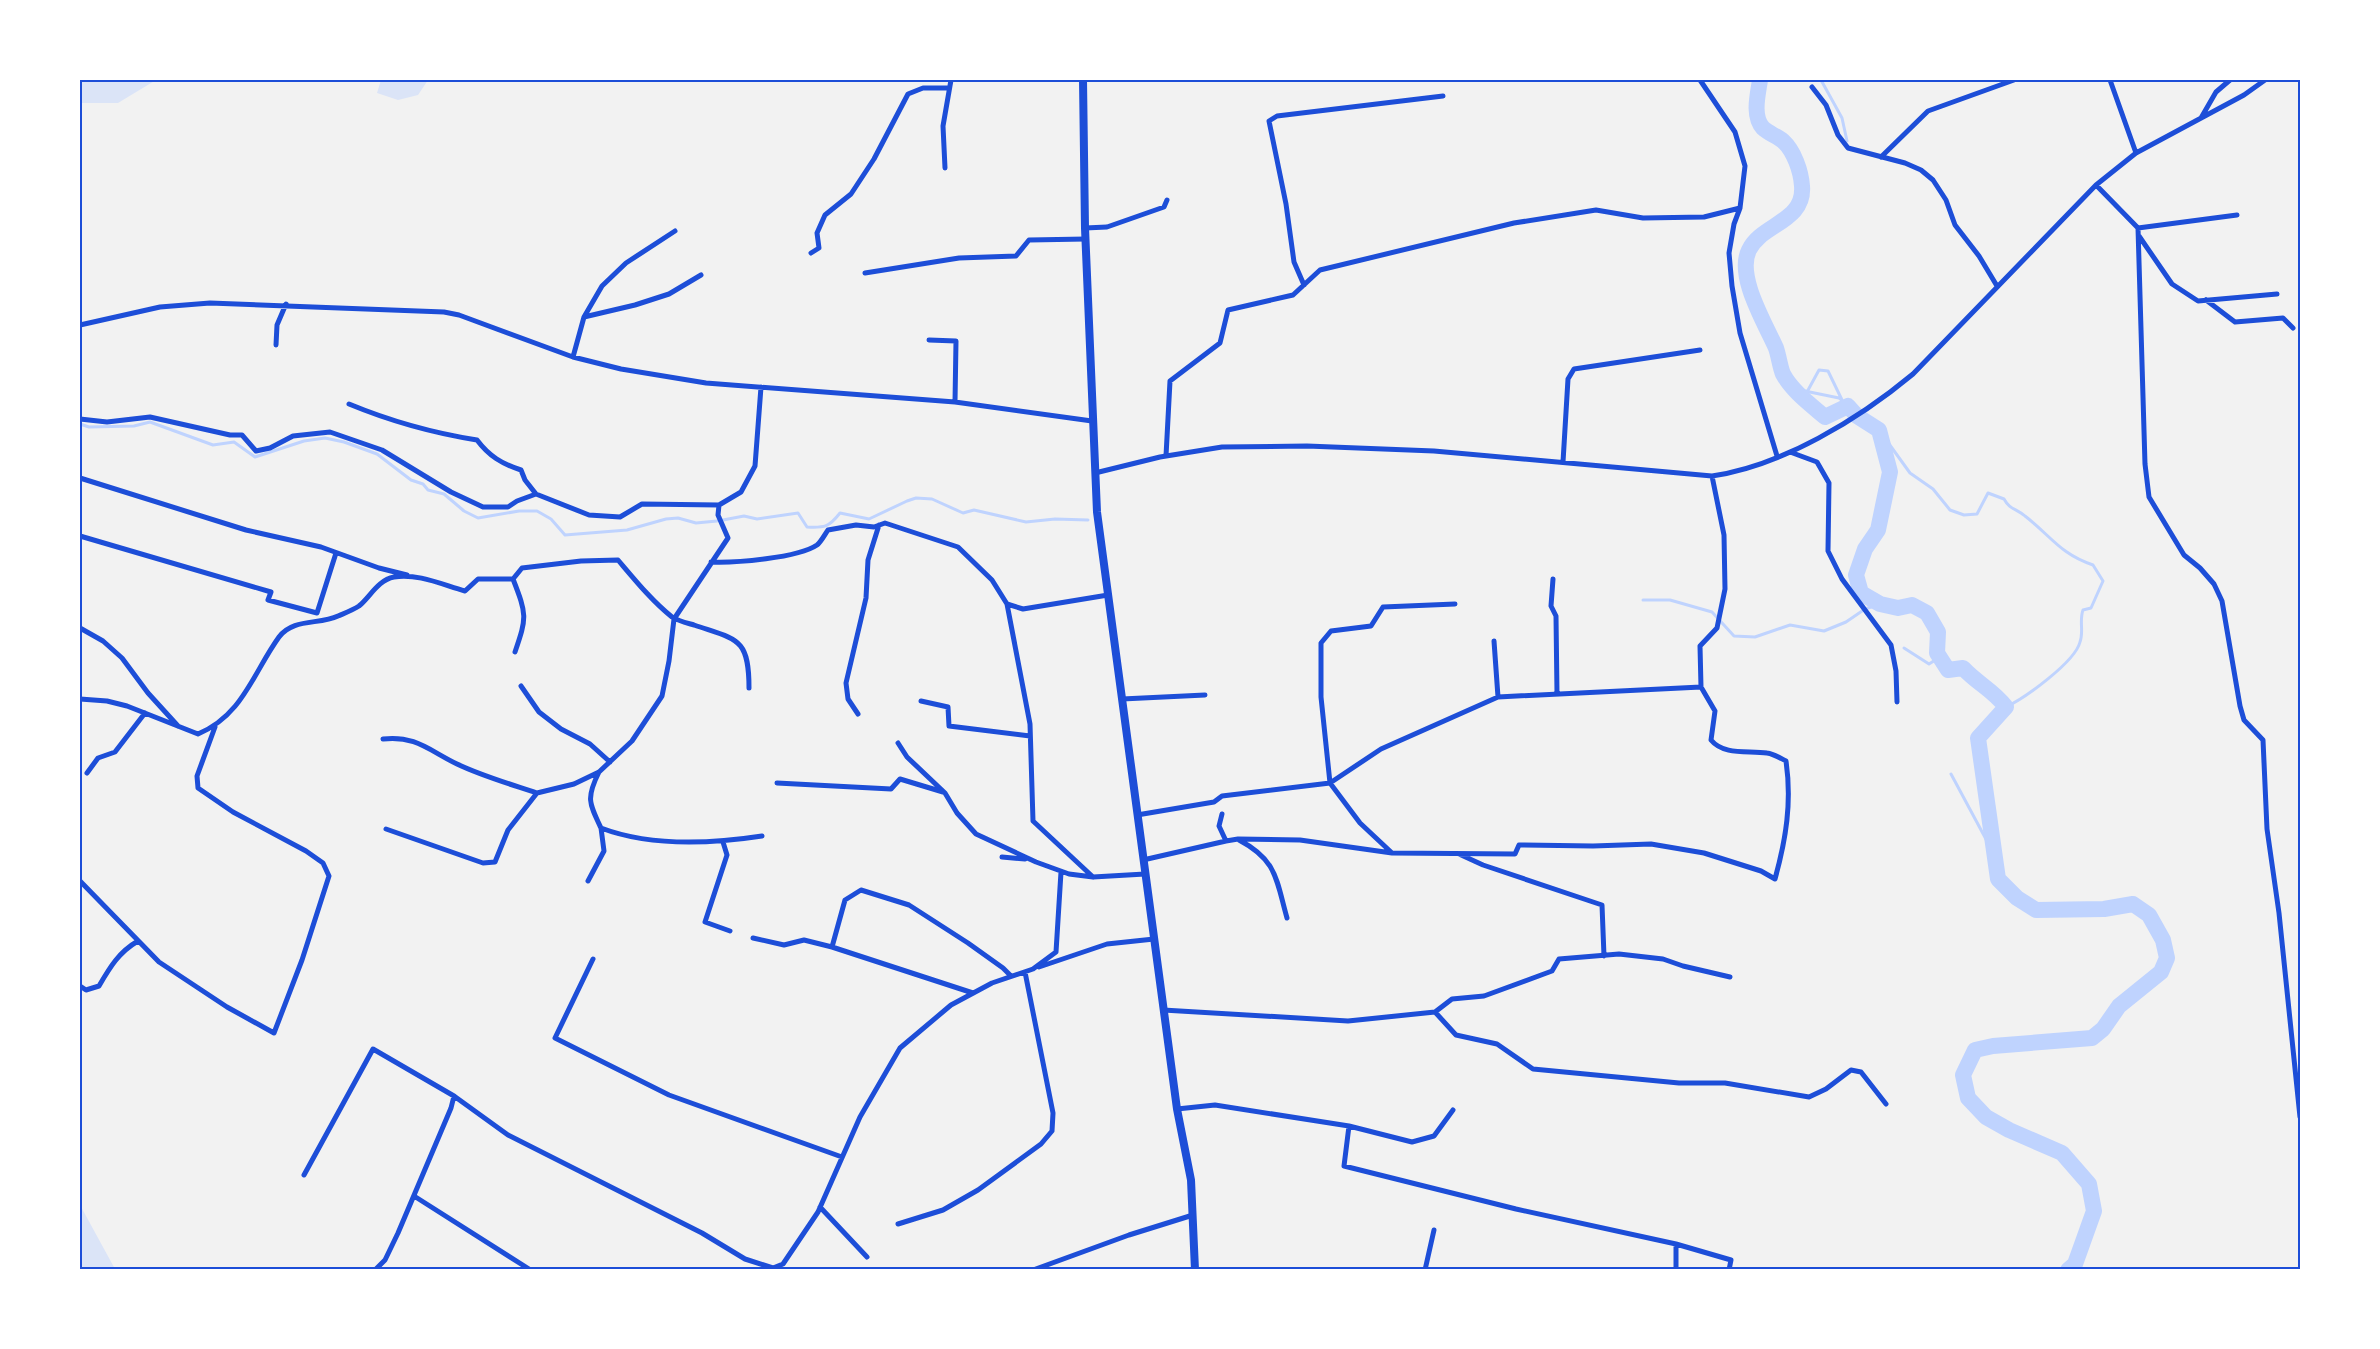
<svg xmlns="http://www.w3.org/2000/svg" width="2380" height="1349" viewBox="0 0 2380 1349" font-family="'Nunito Sans',sans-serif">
	<rect width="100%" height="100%" fill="#f2f2f2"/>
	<path fill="#dbe4f7" d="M 80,80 L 156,80 L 118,103 L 80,103 Z
		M 381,80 L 428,80 L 418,95 L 398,100 L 377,93 Z
		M 80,1205 L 115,1269 L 80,1269 Z"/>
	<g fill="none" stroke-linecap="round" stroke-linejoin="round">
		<path stroke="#bfd3fe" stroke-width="3" d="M 1821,80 L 1842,118 L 1847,141
			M 1795,389 L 1839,398 L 1848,406
			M 1807,392 L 1819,370 L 1828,371 L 1843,402
			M 80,424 L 89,427 L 134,426 L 150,422 L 213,445 L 234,442 L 255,457 L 304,441 L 325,438 L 344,442 L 377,454 L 411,480 L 423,484 L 428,490 L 444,494 L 464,511 L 478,518 L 519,511 L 537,511 L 551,519 L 565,535 L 627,530 L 666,519 L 678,518 L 696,523 L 717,521
			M 1879,430 L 1910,473 L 1933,489 L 1950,510 L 1964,515 L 1977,514 L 1988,493 L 2004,499 C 2010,510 2016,508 2025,516 C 2051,536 2060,554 2093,565 L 2103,581 L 2091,608 L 2083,610 C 2079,621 2084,631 2080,642 C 2075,662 2025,698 2006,707
			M 723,520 L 744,516 L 757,519 L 798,513 L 807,527 C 825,528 829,527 840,513 L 869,519 L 907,501 L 916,498 L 932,499 L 963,513 L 974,510 L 1026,522 L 1055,519 L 1088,520
			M 1643,600 L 1670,600 L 1712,612 L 1734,636 L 1755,637 L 1790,625 L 1824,631 L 1846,622 L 1865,609 L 1880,604
			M 1904,648 L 1929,664 L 1940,657
			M 1951,774 L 1995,856"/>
		<path stroke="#bfd3fe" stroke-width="16" d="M 1760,80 C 1758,94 1752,116 1763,128 C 1768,133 1777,136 1783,141 C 1794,151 1801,171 1802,186 C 1805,222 1761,224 1749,250 C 1736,276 1765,323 1776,348 C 1779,357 1780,367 1783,374 C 1792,391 1811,405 1825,417 L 1848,406 L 1857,416 L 1879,430 L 1890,472 L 1878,530 L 1865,549 L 1856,575 L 1861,593 L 1880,604 L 1898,608 L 1912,605 L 1927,613 L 1938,632 L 1937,653 L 1948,670 L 1963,668 C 1978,684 1993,690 2006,707 L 1978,738 L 1998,879 L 2017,898 L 2036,910 L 2104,909 L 2133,904 L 2149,915 L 2163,940 L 2167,958 L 2161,972 L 2119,1006 L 2103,1029 L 2092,1038 L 1993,1046 L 1975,1050 L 1963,1075 L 1968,1098 L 1986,1117 L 2009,1130 L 2062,1153 L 2089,1184 L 2094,1211 L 2075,1264 L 2068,1270"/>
		<path stroke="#1d4ed8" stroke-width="5" d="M 2110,80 L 2136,153
			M 1812,87 L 1826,105 L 1838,135 L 1848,148 L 1905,163 L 1921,170 L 1933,180 L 1946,200 L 1955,225 L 1979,256 L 1997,286
			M 2201,118 L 2216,92 L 2230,80
			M 1881,157 L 1928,111 L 2014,80
			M 945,168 L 943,126 L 951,80
			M 2096,185 L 2138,228 L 2145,464 L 2149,497 L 2184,555 L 2200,568 L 2214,584 L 2222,601 L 2240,706 L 2244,720 L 2263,740 L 2267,829 L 2279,913 L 2300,1117
			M 1740,208 L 1734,224 L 1729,253 L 1732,286 L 1740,333 L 1777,456
			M 1085,228 L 1107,227 L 1164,207 L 1167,200
			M 2138,228 L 2237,215
			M 2139,236 L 2172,284 L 2198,301 L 2277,294
			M 811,253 L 819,248 L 817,233 L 825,215 L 851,194 L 874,159 L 908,94 L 923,88 L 949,88
			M 865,273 L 959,258 L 1016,256 L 1029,240 L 1086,239
			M 1304,285 L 1294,262 L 1286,204 L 1269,121 L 1277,116 L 1443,96
			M 2206,300 L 2235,322 L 2283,318 L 2293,328
			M 584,317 L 602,286 L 626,263 L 675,231
			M 80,325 L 160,307 L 210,303 L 444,312 L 459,315 L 573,357 L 621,369 L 706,383 L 955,402 L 1092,421
			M 929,340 L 956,341 L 955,402
			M 276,345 L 277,325 L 286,304
			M 573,357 L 584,317 L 635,305 L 669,294 L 701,275
			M 349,404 C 390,421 433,433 477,440 C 489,456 502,464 521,470 L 525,480 L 536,494
			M 80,419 L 107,422 L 150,417 L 230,435 L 242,435 L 256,451 L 270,448 L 293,436 L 330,432 L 382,450 L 451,492 L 483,507 L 508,507 L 517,501 L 536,494 L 589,515 L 620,517 L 642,504 L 719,505
			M 1790,452 L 1817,462 L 1829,483 L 1828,551 L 1842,579 L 1891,645 L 1896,671 L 1897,702
			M 1166,456 L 1170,381 L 1220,343 L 1228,310 L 1293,295 L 1320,270 L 1514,223 L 1596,210 L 1643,218 L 1704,217 L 1740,208 L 1745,166 L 1735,132 L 1700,80
			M 1563,462 L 1568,379 L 1574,369 L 1700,350
			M 1095,473 L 1160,457 L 1222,447 L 1307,446 L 1434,451 L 1712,476 C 1782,466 1859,419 1913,374 L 2096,185 L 2136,153 L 2244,95 L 2265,80
			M 80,478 L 246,530 L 321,547 L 379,568 L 407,575
			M 80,536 L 271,592 L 268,600 L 317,613 L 336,553
			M 711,562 C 735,563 798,558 817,545 C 821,542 825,534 828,530 L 856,525 L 874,527 L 885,523 L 958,547 L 992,580 L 1007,604 L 1023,609 L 1108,595
			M 513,579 C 527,615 527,617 515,652
			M 1553,579 L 1551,606 L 1556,616 L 1557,694
			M 1007,604 L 1030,724 L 1033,821 L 1093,877
			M 1455,604 L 1383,607 L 1371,626 L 1331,631 L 1321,643 L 1321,697 L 1330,783 L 1360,823 L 1392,853 L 1515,854 L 1519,845 L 1593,846 L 1651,844 L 1704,853 L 1761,871 L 1775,879 C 1786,839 1792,802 1786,761 C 1780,758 1774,754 1767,753 C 1749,750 1724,756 1711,740 L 1715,711 L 1701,687 L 1700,646 L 1717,628 L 1725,589 L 1724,535 L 1712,476
			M 80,628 L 103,641 L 122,658 L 148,693 L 178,726
			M 1494,641 L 1498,697
			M 521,686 L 539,712 L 561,729 L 590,744 L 610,762
			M 80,699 L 107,701 L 127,706 L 198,734 C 243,715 253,673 279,637 C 293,618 319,625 338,616 C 345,613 353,610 359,606 C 370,597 378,580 394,577 C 418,573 443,585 465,591 L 478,579 L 513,579 L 522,568 L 581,561 L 618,560 C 635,580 652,601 672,617 C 678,621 687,623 694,625 C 737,640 749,637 749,688
			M 1122,699 L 1205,695
			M 921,701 L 948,707 L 949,726 L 1030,736
			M 858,714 L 848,699 L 846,683 L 866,598 L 868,560 L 879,525
			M 383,739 C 415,735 430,751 457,764 C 482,776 510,784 537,793
			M 898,743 L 907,757 L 945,793 L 957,813 L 976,834 L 1036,862 L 1069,874 L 1093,877 L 1145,874
			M 599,772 C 586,798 589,803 601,828 C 651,847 710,844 762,836
			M 87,773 L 98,758 L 115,752 L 145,713
			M 777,783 L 891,789 L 900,779 L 943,792
			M 1222,814 L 1219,826 L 1226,841 L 1238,839 L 1300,840 L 1392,853
			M 1137,815 L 1214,802 L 1222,796 L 1330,783 L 1381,749 L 1498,697 L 1701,687
			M 386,829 L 483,863 L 495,862 L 508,830 L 537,793 L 574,784 L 599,772 L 632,741 L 662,696 L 669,661 L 674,619 L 728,538 L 718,515 L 719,505 L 741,492 L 755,466 L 761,387
			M 1239,840 C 1277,860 1276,879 1287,918
			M 723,842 L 727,855 L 705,922 L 730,931
			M 1459,854 L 1483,865 L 1602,905 L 1604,956
			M 1002,857 L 1025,859
			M 1143,860 L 1226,841
			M 80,881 L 159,962 L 227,1007 L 274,1033 L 302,960 L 329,876 L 323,863 L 306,851 L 233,812 L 198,788 L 197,776 L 215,727
			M 588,881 L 604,851 L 601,828
			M 753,938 L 784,945 L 804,940 L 832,947
			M 593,959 L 555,1038 L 669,1095 L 842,1157
			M 1039,967 L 1107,944 L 1154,939
			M 80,986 L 86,990 L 99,986 C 110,967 119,952 138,941
			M 973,993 L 832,947 L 845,900 L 861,890 L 909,905 L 968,943 L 1003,968 L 1011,976
			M 1163,1010 L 1348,1021 L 1435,1012 L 1452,999 L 1484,996 L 1552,971 L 1559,959 L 1619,954 L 1663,959 L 1683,966 L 1730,977
			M 1435,1012 L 1456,1035 L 1497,1044 L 1533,1069 L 1679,1083 L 1725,1083 L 1809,1097 L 1826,1089 L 1851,1070 L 1861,1072 L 1886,1104
			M 1177,1109 L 1215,1105 L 1349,1126 L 1412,1142 L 1434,1136 L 1453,1110
			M 1349,1126 L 1344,1166 L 1516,1209 L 1676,1244 L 1731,1260 L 1729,1270
			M 304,1175 L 373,1049 L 454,1096 L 508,1135 L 702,1233 L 745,1259 L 773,1268 L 783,1264 L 818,1212 L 860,1117 L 900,1048 L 951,1005 L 992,983 L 1033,969 L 1056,952 L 1061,872
			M 414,1196 L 529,1269
			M 820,1207 L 867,1257
			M 898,1224 L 943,1210 L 978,1190 L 1041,1144 L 1052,1131 L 1053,1113 L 1025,972
			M 375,1270 L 385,1260 L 398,1233 L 451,1108 L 454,1096
			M 1033,1270 L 1129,1235 L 1193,1215
			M 1425,1270 L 1434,1230
			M 1676,1270 L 1676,1244"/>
		<path stroke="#1d4ed8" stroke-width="8" d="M 1083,80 L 1085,228 L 1097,512 L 1177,1109 L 1191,1180 L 1195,1270"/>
	</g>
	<rect width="2380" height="1349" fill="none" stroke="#ffffff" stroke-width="162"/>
	<rect x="81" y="81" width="2218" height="1187" fill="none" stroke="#1d4ed8" stroke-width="2"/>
</svg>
